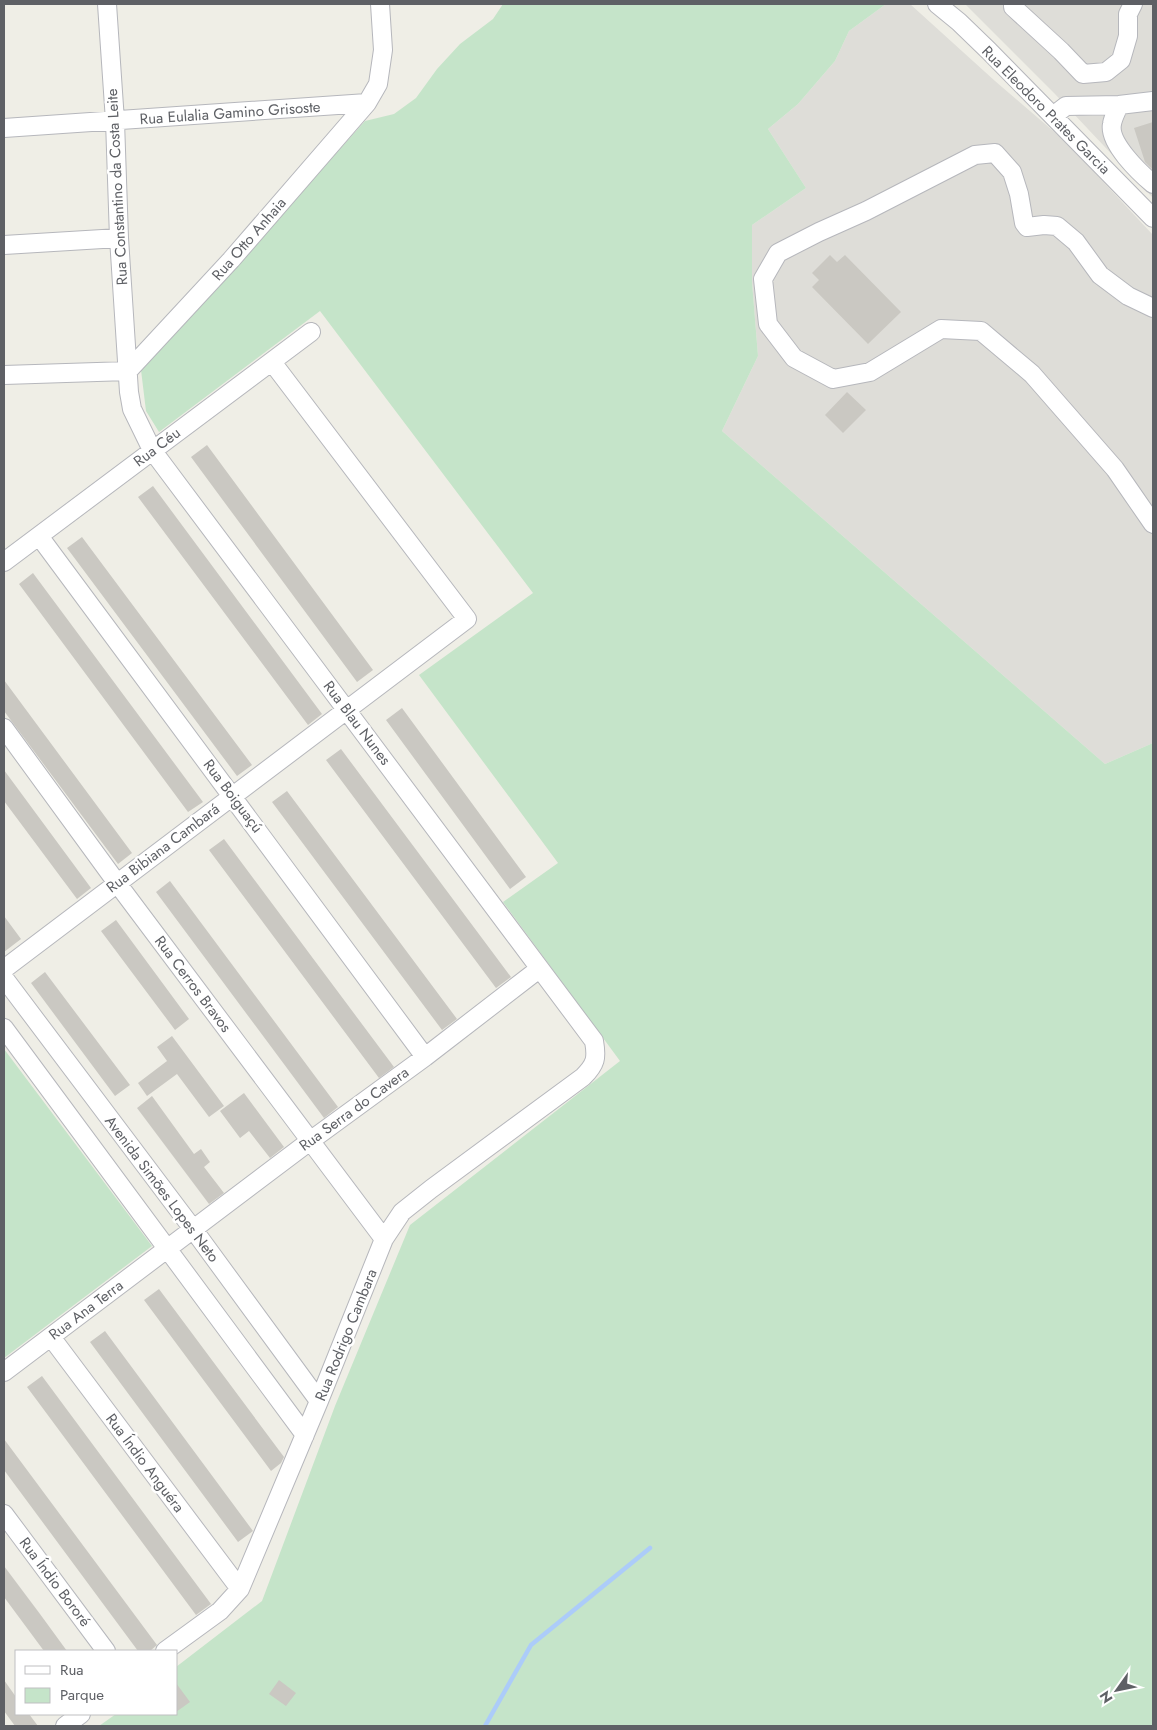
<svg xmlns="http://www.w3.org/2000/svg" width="1157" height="1730" viewBox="0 0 1157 1730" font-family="Jost,sans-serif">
	<rect width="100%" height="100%" fill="#efeee6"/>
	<path fill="#deddd8" d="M 886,4 L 910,4 L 995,81 L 1066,142 L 1153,235 L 1153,743 L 1105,764 L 722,431 L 758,356 L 752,282 L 752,225 L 806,188 L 768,129 L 798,104 L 835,61 L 849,31 Z
		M 965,4 L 1153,4 L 1153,198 L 1055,94 Z"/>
	<path fill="#c5e4c9" d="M 503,4 L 886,4 L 849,31 L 835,61 L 798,104 L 768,129 L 806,188 L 752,225 L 752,282 L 758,356 L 722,431 L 1105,764 L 1153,743 L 1153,1726 L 99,1726 L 116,1714 L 176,1714 L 176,1667 L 262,1601 L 335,1406 L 410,1225 L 620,1061 L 503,902 L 558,863 L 419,675 L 533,593 L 320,311 L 159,432 L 146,411 L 141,370 L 365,121 L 394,114 L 416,98 L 437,69 L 460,44 L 493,19 Z
		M 4,1049 L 152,1246 L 4,1358 Z"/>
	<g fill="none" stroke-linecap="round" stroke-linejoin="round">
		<path stroke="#acccf9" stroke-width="4.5" d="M 485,1726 L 531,1645 L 650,1548"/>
	</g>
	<path fill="#cac8c2" d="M 1153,122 L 1153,170 L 1145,162 L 1134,128 Z
		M 830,255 L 837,262 L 845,255 L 901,312 L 868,344 L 812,287 L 819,280 L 812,273 Z
		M 847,392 L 866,410 L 843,433 L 825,415 Z
		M 207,445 L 373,670 L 357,682 L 191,457 Z
		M 153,486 L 322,714 L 308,725 L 138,497 Z
		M 82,537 L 252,765 L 237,776 L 67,548 Z
		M 33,573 L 203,802 L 188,812 L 19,584 Z
		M 4,680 L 132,853 L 118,864 L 4,711 Z
		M 402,708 L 526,877 L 510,889 L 386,720 Z
		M 341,749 L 511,977 L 496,988 L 326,760 Z
		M 4,770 L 91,888 L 77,899 L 4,801 Z
		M 287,791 L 457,1019 L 442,1030 L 272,802 Z
		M 224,839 L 394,1067 L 379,1078 L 209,850 Z
		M 170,881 L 338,1107 L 324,1118 L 156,892 Z
		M 4,916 L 21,939 L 4,952 Z
		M 116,920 L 189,1019 L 175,1030 L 101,931 Z
		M 45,972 L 130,1085 L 115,1096 L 31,983 Z
		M 172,1036 L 224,1106 L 209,1117 L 177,1074 L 147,1096 L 138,1083 L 167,1061 L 157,1047 Z
		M 244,1093 L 284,1147 L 270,1158 L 249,1131 L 240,1138 L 220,1111 Z
		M 152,1096 L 194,1154 L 201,1149 L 210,1162 L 204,1167 L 224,1193 L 209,1204 L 137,1108 Z
		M 159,1289 L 284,1457 L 281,1463 L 271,1471 L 144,1300 Z
		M 105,1331 L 253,1531 L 238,1542 L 90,1342 Z
		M 42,1376 L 211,1604 L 196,1615 L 27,1387 Z
		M 4,1439 L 157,1645 L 150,1651 L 138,1651 L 4,1470 Z
		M 4,1566 L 40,1614 L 67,1651 L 44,1651 L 4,1597 Z
		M 4,1680 L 16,1697 L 16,1714 L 29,1714 L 38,1726 L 15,1726 L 4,1711 Z
		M 279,1680 L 296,1693 L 286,1706 L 269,1694 Z
		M 176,1683 L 190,1702 L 176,1712 Z"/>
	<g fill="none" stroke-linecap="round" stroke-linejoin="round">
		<defs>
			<path id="minor" d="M 107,4 L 115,121 L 119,238 L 129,392 L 132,409 L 152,450 L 594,1041 C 597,1058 596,1064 583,1077 L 431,1189 L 402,1212 L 384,1239 L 319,1401 L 240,1589 L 220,1611 L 165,1651
				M 937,4 L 959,22 L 989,51 L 1153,218
				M 1013,4 L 1013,7 L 1061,51 L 1083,74 L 1106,72 L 1121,60 L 1128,36 L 1128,14 L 1133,4
				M 1119,105 C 1117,111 1113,117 1112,124 C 1108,143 1140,173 1153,184
				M 1053,116 L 1066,106 L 1119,105 L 1153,101
				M 4,128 L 367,103
				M 4,245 L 119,238
				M 1153,308 L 1128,296 L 1100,275 L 1076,242 L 1057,226 L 1044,225 L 1027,227 L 1024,223 L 1019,194 L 1012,172 L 995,153 L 975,155 L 866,211 L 819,232 L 778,253 L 763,279 L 768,324 L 794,358 L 833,379 L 870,372 L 941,329 L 981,331 L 1032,374 L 1115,469 L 1153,524
				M 128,371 L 231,260 L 367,103 L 378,84 L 383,50 L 380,4
				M 4,375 L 128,371
				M 39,536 L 425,1057
				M 4,562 L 311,332
				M 4,728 L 117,883 L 384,1239
				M 4,969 L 467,619 L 272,362
				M 4,978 L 193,1229 L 319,1401
				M 4,1028 L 305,1435
				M 51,1337 L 240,1589
				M 4,1372 L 310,1141 L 425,1057 L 539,969
				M 4,1514 L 106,1651
				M 65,1726 L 81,1714"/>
		</defs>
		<use href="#minor" stroke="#b6b7bc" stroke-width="20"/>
		<use href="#minor" stroke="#fff" stroke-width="18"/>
	</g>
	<g text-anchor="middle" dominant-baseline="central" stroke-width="5" stroke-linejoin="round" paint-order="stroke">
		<g font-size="15" fill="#5e6065" stroke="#fff">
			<text transform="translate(1046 110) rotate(45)">Rua Eleodoro Prates Garcia</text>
			<text transform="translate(230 113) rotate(-4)">Rua Eulalia Gamino Grisoste</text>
			<text transform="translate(117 187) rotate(-93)">Rua Constantino da Costa Leite</text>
			<text transform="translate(249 239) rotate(-49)">Rua Otto Anhaia</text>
			<text transform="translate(157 447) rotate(-37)">Rua Céu</text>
			<text transform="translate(357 723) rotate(53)">Rua Blau Nunes</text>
			<text transform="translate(233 796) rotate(53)">Rua Boiguaçú</text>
			<text transform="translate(163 848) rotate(-37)">Rua Bibiana Cambará</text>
			<text transform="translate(193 984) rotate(53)">Rua Cerros Bravos</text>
			<text transform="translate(354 1109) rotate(-36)">Rua Serra do Cavera</text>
			<text transform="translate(162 1189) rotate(53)">Avenida Simões Lopes Neto</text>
			<text transform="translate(86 1310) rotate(-37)">Rua Ana Terra</text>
			<text transform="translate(346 1335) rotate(-68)">Rua Rodrigo Cambara</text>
			<text transform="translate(145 1463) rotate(53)">Rua Índio Anguéra</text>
			<text transform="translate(55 1582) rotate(53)">Rua Índio Bororé</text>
		</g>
	</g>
	<rect width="1157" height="1730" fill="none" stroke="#5e6065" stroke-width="10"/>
	<rect x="15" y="1650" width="162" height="65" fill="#ffffff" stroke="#bfbfc1"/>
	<rect x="25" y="1666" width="25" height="8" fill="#ffffff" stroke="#bfbfc1"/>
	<text x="60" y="1675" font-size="15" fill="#5e6065">Rua</text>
	<rect x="25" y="1688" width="25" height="15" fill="#c5e4c9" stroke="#bfbfc1"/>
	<text x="60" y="1700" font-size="15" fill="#5e6065">Parque</text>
	<g transform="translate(1117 1690) rotate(237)" stroke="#ffffff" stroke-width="4" paint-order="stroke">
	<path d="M0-4L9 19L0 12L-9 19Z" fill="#5e6065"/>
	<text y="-8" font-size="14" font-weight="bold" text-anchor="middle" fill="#5e6065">N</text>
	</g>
</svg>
